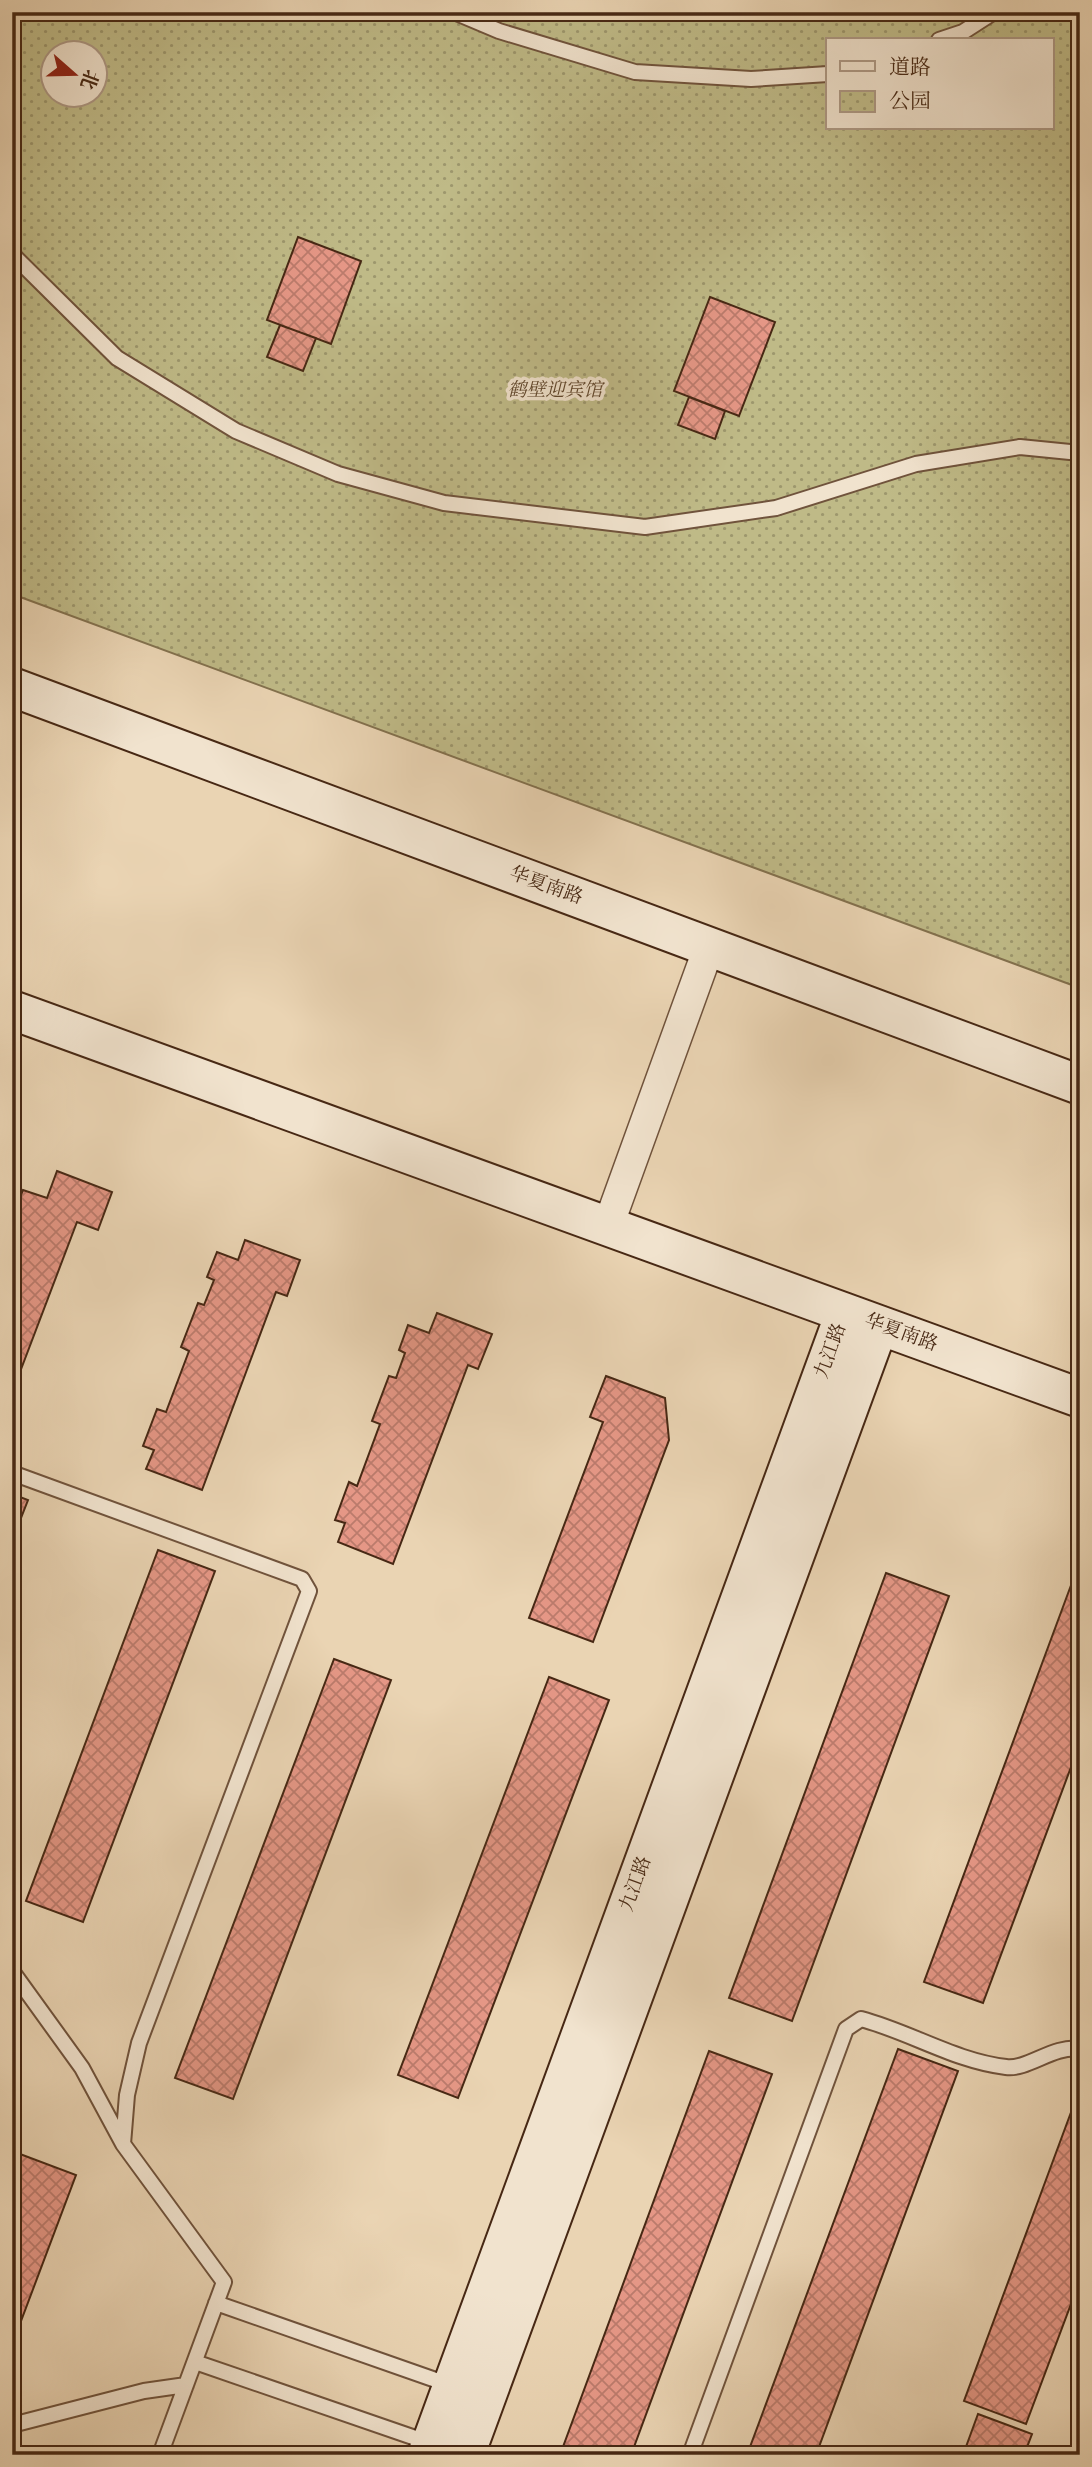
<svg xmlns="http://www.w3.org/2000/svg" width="1092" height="2467" viewBox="0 0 1092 2467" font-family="Vollkorn,'Noto Serif SC',serif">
	<defs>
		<pattern id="park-dots" width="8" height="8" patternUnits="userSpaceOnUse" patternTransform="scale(1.75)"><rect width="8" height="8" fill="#bfba87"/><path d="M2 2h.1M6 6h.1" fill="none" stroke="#9d976d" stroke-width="1.8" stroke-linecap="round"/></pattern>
		<pattern id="building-cross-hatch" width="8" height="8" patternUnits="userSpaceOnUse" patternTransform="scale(1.75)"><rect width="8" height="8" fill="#e59786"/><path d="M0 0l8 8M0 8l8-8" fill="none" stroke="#bb7b6c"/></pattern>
	</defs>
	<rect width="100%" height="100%" fill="#ead4b3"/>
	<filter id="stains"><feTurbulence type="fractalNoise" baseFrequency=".00286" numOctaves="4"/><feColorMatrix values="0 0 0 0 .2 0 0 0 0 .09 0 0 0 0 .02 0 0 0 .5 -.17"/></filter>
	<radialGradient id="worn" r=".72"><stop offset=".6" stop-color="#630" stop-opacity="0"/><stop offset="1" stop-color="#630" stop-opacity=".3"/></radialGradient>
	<path fill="url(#park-dots)" stroke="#83714e" stroke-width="2" fill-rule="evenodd" d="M 12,12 L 1080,12 L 1080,988 L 12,594 ZM 828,40 L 1052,40 L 1052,128 L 828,128 ZM 52,52 L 94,52 L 94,94 L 52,94 Z"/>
	<path fill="url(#building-cross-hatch)" stroke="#472814" stroke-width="2" d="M 298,237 L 361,261 L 331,344 L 267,320 Z
		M 710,297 L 775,322 L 739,416 L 674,391 Z
		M 280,325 L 316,338 L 303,371 L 267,357 Z
		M 689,397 L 725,411 L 715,439 L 678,425 Z
		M 57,1171 L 112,1192 L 98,1230 L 77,1222 L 12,1393 L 12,1218 L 23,1190 L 47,1198 Z
		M 245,1240 L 300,1260 L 287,1296 L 276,1292 L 202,1490 L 146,1469 L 154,1450 L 143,1446 L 157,1409 L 166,1412 L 189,1351 L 181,1347 L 198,1303 L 204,1305 L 214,1280 L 207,1277 L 217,1252 L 238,1260 Z
		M 437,1313 L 492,1334 L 478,1369 L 468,1365 L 393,1564 L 338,1542 L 345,1523 L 335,1520 L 349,1482 L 357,1486 L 380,1424 L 372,1421 L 389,1376 L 396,1378 L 405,1353 L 399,1350 L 408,1325 L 429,1333 Z
		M 606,1376 L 665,1398 L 669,1440 L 593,1642 L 529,1618 L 603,1422 L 590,1417 Z
		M 12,1494 L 28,1500 L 12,1541 Z
		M 158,1550 L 215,1571 L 83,1922 L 26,1901 Z
		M 1080,1561 L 1080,1743 L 983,2003 L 924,1982 Z
		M 886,1573 L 949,1596 L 792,2021 L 729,1998 Z
		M 334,1659 L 391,1680 L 233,2099 L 175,2078 Z
		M 549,1677 L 609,1700 L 458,2098 L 398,2075 Z
		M 898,2049 L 958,2071 L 816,2455 L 747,2455 Z
		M 709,2051 L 772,2074 L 631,2455 L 560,2455 Z
		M 1080,2088 L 1080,2280 L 1026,2424 L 964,2401 Z
		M 12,2151 L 76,2175 L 12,2345 Z
		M 978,2414 L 1032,2434 L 1024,2455 L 963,2455 Z"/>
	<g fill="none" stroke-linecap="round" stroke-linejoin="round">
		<defs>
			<path id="lane" d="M 454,12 L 499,31 L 635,72 L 751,79 L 828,74
				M 939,40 L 963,32 L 994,12
				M 12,254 L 117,358 L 236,431 L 338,474 L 444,503 L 645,527 L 776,508 L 916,464 L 1020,447 L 1080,453
				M 12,1473 L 302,1579 L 309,1591 L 139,2043 L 127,2095 L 123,2144
				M 12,1971 L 82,2068 L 123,2144 L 224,2282 L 160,2455
				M 216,2303 L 450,2385
				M 195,2362 L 430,2443
				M 12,2425 L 144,2391 L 186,2385
				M 690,2455 L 846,2029 L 861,2019 C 910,2032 955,2061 1006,2067 C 1028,2070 1053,2045 1080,2049"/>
			<path id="street" d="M 608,1226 L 709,947"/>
			<path id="secondary" d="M 12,687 L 1080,1085
				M 12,1010 L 1080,1398
				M 427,2455 L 845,1313
				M 465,2455 L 879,1325"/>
		</defs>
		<use href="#lane" stroke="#70533c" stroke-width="18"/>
		<use href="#street" stroke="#70533c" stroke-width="33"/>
		<use href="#secondary" stroke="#472814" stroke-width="42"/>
		<use href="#lane" stroke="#f1e3ce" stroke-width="14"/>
		<use href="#street" stroke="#f1e3ce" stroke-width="30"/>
		<use href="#secondary" stroke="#f1e3ce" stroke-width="38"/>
	</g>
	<g text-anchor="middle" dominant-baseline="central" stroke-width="7" stroke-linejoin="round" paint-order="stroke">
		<g font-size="19" font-style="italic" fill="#5f452b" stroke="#f1e3ce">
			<text x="555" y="391">鹤壁迎宾馆</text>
		</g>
		<g font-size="19" fill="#472814" stroke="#f1e3ce">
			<text transform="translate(546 886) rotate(20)">华夏南路</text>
			<text transform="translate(901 1333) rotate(20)">华夏南路</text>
			<text transform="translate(831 1351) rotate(-70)">九江路</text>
			<text transform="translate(636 1884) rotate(-70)">九江路</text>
		</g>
	</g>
	<rect width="1092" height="2467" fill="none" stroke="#ead4b3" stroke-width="42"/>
	<rect x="14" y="14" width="1064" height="2439" fill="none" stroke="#472814" stroke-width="3.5"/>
	<rect x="21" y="21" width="1050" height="2425" fill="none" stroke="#472814" stroke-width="2"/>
	<rect x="826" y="38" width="228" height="91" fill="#f1e3ce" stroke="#ad9884" stroke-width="2"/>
	<rect x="840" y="61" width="35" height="10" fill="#f1e3ce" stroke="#ad9884" stroke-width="2"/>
	<text x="889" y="74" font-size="21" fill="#472814">道路</text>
	<rect x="840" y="91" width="35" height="21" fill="url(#park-dots)" stroke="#ad9884" stroke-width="2"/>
	<text x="889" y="108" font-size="21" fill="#472814">公园</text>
	<g transform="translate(74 74) rotate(110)"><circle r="33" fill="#f1e3ce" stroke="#ad9884" stroke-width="2"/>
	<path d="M0-5L12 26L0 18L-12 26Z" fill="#8f2418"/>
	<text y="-10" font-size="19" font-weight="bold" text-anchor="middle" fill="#472814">北</text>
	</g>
	<rect width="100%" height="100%" filter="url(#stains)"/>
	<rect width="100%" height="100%" fill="url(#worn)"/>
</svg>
